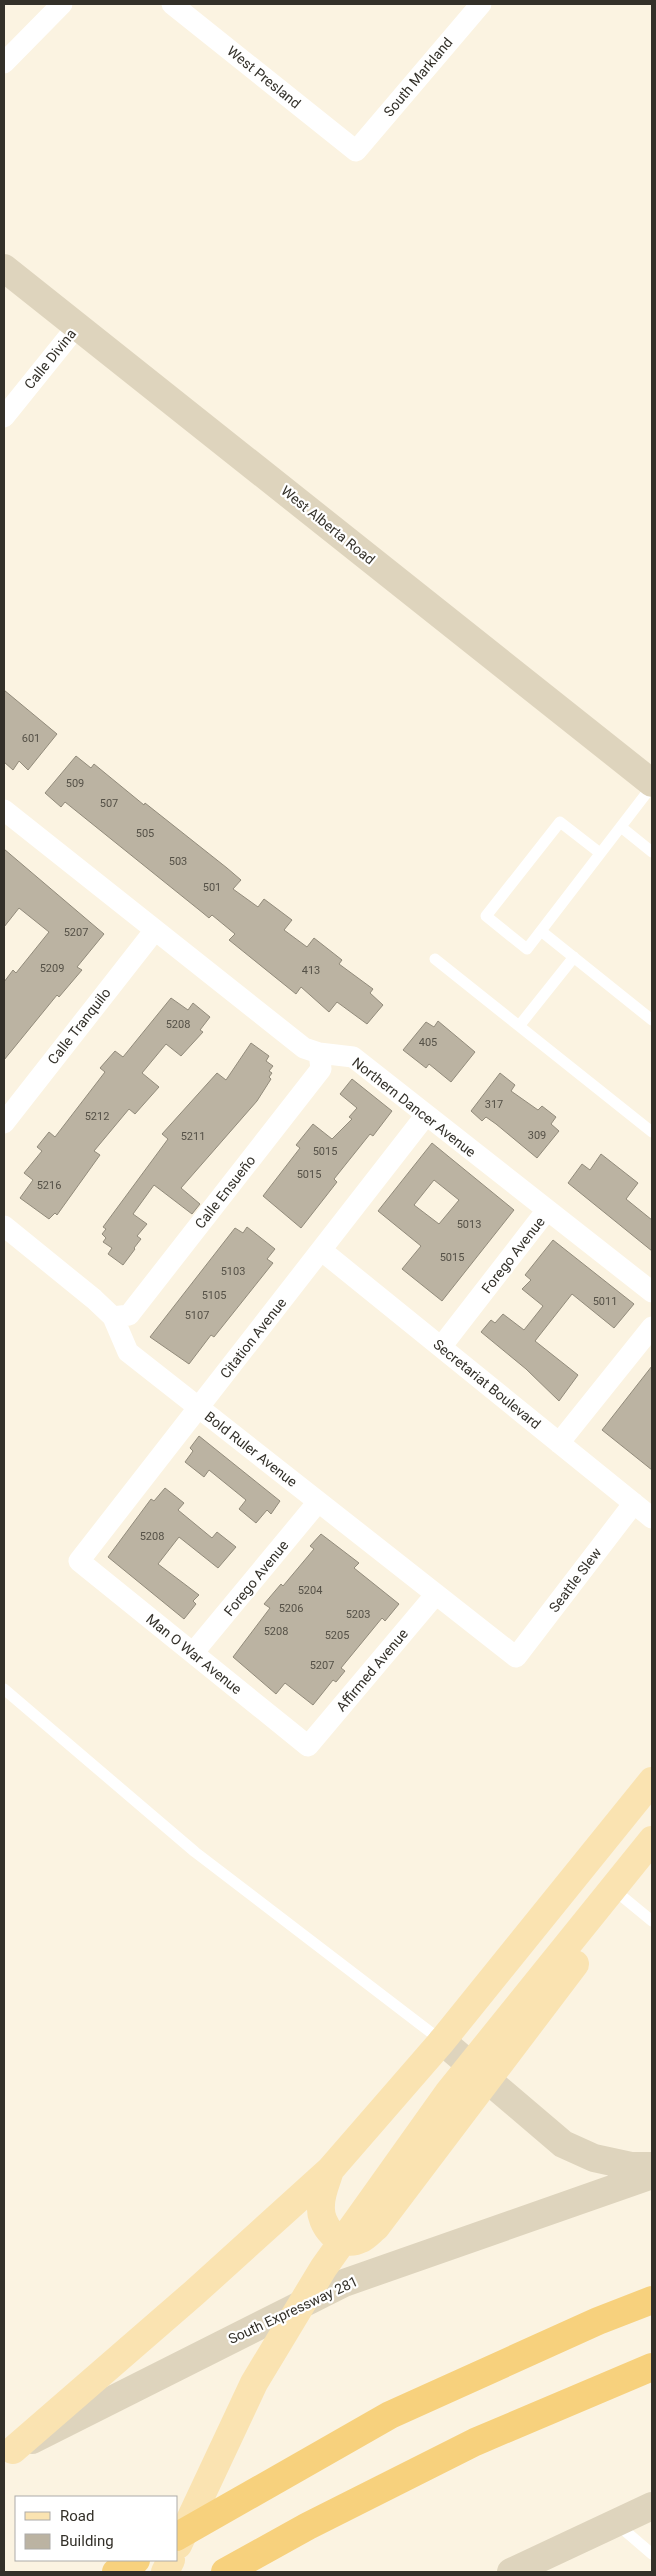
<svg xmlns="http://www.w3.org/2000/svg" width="656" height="2576" viewBox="0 0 656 2576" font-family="Roboto,sans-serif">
	<rect width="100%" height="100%" fill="#fbf3e1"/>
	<path fill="#bbb3a2" stroke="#928b7b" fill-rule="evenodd" d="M 4,690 L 57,734 L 28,770 L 19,761 L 13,770 L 4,762 Z
		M 76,756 L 91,768 L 94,764 L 144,805 L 145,803 L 227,868 L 241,880 L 233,889 L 258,907 L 264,899 L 292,920 L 284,930 L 307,947 L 314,938 L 342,960 L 339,964 L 373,989 L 370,993 L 383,1005 L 367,1024 L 337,1002 L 329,1012 L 301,987 L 296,994 L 229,940 L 235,934 L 212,915 L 209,918 L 203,913 L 65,802 L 61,807 L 45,793 Z
		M 4,849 L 104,934 L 77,967 L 82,970 L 59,997 L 57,995 L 4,1060 L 4,982 L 13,970 L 16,973 L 49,932 L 19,908 L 4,927 Z
		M 171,998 L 188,1010 L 193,1003 L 210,1017 L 200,1030 L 203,1032 L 181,1056 L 166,1044 L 142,1073 L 159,1087 L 135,1114 L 129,1109 L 94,1151 L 100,1155 L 57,1215 L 55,1213 L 49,1219 L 20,1198 L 33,1180 L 24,1173 L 42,1151 L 37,1147 L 49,1132 L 55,1137 L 105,1072 L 100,1068 L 115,1051 L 123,1057 Z
		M 438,1021 L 475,1052 L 451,1082 L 429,1064 L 426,1068 L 403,1050 L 426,1022 L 434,1027 Z
		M 251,1043 L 269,1056 L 266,1061 L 273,1066 L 269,1071 L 272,1073 L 269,1077 L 271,1079 L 257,1101 L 181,1188 L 200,1204 L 192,1214 L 154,1185 L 133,1214 L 147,1224 L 137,1236 L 141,1239 L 134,1248 L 135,1249 L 123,1265 L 108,1254 L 112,1248 L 103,1242 L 106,1238 L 102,1234 L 106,1229 L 103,1227 L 168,1139 L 162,1134 L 217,1073 L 226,1080 Z
		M 500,1073 L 515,1085 L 511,1091 L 538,1110 L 542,1106 L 556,1117 L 551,1124 L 559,1131 L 537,1158 L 496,1124 L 486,1117 L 482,1121 L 471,1111 Z
		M 352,1079 L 392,1111 L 373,1136 L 370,1134 L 334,1179 L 337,1182 L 301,1228 L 263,1196 L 300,1148 L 296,1145 L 313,1124 L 332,1139 L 352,1119 L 349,1117 L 357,1108 L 340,1094 Z
		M 432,1143 L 514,1210 L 442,1301 L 402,1269 L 421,1246 L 378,1211 ZM 434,1180 L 459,1200 L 439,1224 L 414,1205 Z
		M 601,1154 L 638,1183 L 626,1199 L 652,1220 L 652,1251 L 568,1183 L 582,1164 L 590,1170 Z
		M 247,1227 L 275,1249 L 267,1259 L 273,1263 L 214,1337 L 211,1335 L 189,1364 L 150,1337 L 235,1228 L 243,1233 Z
		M 553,1240 L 634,1304 L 614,1328 L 572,1294 L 535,1341 L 578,1375 L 559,1401 L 526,1369 L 481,1332 L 491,1320 L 495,1323 L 503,1314 L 524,1330 L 543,1306 L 522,1289 L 531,1280 L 525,1275 Z
		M 652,1366 L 652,1470 L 602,1430 Z
		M 199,1436 L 280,1501 L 271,1514 L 267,1510 L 256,1523 L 239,1509 L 246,1500 L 209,1470 L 204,1477 L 185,1462 L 193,1451 L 190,1448 Z
		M 165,1488 L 184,1503 L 178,1510 L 212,1538 L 217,1532 L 236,1547 L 218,1568 L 179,1537 L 158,1564 L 199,1595 L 193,1601 L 196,1604 L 184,1619 L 108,1557 L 151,1499 L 154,1501 Z
		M 321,1534 L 359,1563 L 354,1568 L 399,1604 L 385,1621 L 382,1618 L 341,1668 L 345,1671 L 336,1682 L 333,1680 L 313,1705 L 285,1683 L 276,1694 L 233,1657 L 270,1608 L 264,1604 L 281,1584 L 283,1586 L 314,1549 L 310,1546 Z"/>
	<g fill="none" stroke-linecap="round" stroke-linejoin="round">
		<path stroke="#fff" stroke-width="11" d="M 621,827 L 652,852
			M 600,853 L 560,822 L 486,916 L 527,949 L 652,786
			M 541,931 L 652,1020
			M 435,959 L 519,1026 L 574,957
			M 519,1026 L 652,1132
			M 4,1689 L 195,1852 L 442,2041
			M 624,1898 L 652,1921
			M 617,2524 L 652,2554"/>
		<path stroke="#fff" stroke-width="21" d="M 172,4 L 356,151 L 481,4
			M 4,63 L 62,4
			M 4,417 L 78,325
			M 4,810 L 304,1048 L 319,1053 L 353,1057 L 652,1292
			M 426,1115 L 79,1561 L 308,1746 L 436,1594
			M 4,1123 L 155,930
			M 4,1226 L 94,1299 L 113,1317 L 128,1352 L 516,1657 L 634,1503
			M 321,1250 L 652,1518
			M 113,1317 L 129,1315 L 321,1069 L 319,1053
			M 441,1347 L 547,1210
			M 559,1443 L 652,1327
			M 193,1653 L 318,1502"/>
		<path stroke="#ded4bd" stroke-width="28" d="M 4,268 L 652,783
			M 442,2041 L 563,2144 L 594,2158 L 631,2166 L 652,2166
			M 32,2440 L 344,2283 L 652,2175
			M 511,2572 L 652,2506"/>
		<path stroke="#fae3b1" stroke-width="28" d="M 330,2170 C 327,2181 321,2193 321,2205 C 319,2225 339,2250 361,2239 C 366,2237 372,2230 376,2227 L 575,1964
			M 13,2450 L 194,2293 L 330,2170 L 442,2041 L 652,1781
			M 178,2545 L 254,2383 L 324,2267 L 448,2093 L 652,1840
			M 165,2572 L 171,2560"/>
		<path stroke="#f7d17d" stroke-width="28" d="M 176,2537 L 390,2415 L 598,2321 L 652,2300
			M 116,2572 L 136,2560
			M 225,2572 L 308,2526 L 475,2442 L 652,2367"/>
	</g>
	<g text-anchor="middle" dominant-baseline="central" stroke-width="4.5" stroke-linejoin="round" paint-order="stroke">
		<g font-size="11" fill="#555147">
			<text x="31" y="738">601</text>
			<text x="75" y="783">509</text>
			<text x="109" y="803">507</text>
			<text x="145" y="833">505</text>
			<text x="178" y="861">503</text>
			<text x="212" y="887">501</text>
			<text x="76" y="932">5207</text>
			<text x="52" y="968">5209</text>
			<text x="311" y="970">413</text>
			<text x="178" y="1024">5208</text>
			<text x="428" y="1042">405</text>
			<text x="494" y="1104">317</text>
			<text x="97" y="1116">5212</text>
			<text x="537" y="1135">309</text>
			<text x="193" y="1136">5211</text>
			<text x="325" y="1151">5015</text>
			<text x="309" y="1174">5015</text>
			<text x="49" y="1185">5216</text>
			<text x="469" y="1224">5013</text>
			<text x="452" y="1257">5015</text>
			<text x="233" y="1271">5103</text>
			<text x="214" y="1295">5105</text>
			<text x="605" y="1301">5011</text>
			<text x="197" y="1315">5107</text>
			<text x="152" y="1536">5208</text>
			<text x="310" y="1590">5204</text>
			<text x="291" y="1608">5206</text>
			<text x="358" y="1614">5203</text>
			<text x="276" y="1631">5208</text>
			<text x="337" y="1635">5205</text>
			<text x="322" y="1665">5207</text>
		</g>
		<g font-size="14" fill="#333029" stroke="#fff">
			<text transform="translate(264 77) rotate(39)">West Presland</text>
			<text transform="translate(418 77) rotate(-50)">South Markland</text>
			<text transform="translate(50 359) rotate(-51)">Calle Divina</text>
			<text transform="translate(328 525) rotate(39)">West Alberta Road</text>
			<text transform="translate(79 1026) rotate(-52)">Calle Tranquilo</text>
			<text transform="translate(414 1107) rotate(38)">Northern Dancer Avenue</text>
			<text transform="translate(225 1192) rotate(-52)">Calle Ensueño</text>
			<text transform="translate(513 1255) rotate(-52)">Forego Avenue</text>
			<text transform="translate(253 1338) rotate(-52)">Citation Avenue</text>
			<text transform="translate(487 1384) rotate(39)">Secretariat Boulevard</text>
			<text transform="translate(251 1449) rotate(38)">Bold Ruler Avenue</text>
			<text transform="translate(256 1578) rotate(-51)">Forego Avenue</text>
			<text transform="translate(575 1580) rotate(-53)">Seattle Slew</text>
			<text transform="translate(194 1654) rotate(39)">Man O War Avenue</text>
			<text transform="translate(372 1670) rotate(-50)">Affirmed Avenue</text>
			<text transform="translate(293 2310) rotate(-25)">South Expressway 281</text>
		</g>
	</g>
	<rect width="656" height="2576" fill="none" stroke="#333029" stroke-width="10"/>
	<rect x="15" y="2496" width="162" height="65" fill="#ffffff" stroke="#adaca9"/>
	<rect x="25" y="2512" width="25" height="8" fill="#fae3b1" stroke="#adaca9"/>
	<text x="60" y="2521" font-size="15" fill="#333029">Road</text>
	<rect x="25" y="2534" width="25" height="15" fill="#bbb3a2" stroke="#adaca9"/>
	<text x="60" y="2546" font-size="15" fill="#333029">Building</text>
</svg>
